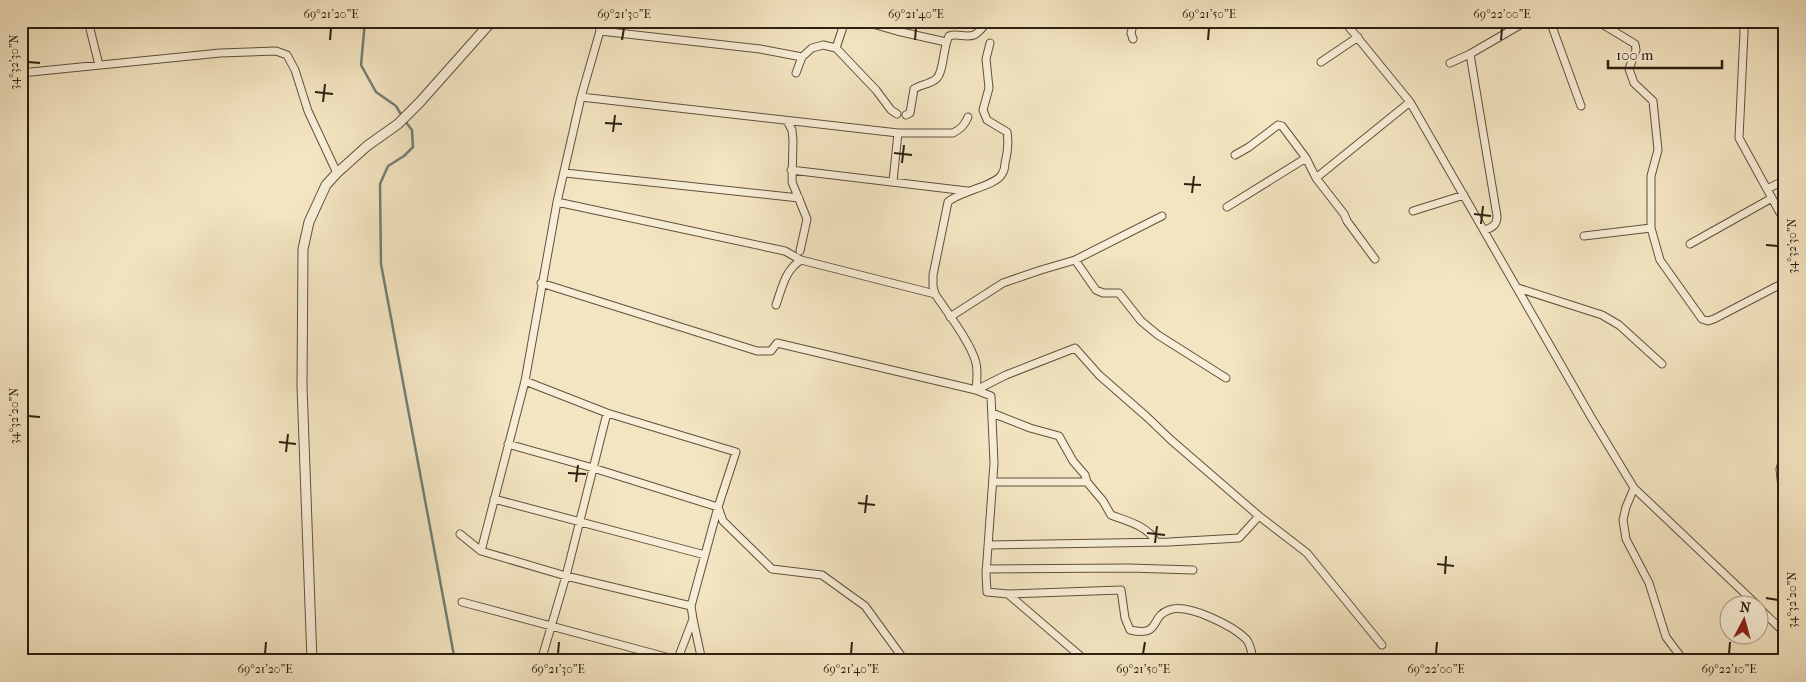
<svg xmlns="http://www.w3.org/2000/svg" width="1806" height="682" viewBox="0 0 1806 682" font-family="'IM FELL French Canon',serif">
	<rect width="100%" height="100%" fill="#f4e5c2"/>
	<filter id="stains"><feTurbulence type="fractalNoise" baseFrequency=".004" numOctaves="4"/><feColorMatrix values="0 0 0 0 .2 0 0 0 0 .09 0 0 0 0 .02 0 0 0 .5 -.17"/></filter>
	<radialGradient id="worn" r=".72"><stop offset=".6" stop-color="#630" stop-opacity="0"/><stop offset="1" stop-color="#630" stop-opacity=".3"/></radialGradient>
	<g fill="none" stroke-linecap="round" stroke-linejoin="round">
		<path stroke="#717e77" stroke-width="2.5" d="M 365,21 L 361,65 L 376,92 L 396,106 L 402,116
			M 405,121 L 412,130 L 413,147 L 404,156 L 388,166 L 380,184 L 381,264 L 455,661"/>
		<defs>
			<path id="minor" d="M 88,21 L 99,65
				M 862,21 L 897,31 L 946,42
				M 1026,21 L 1036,21
				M 1344,21 L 1410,102 L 1591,417 L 1634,488 L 1756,604
				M 1550,21 L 1581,106
				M 1597,21 L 1635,44 L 1636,50 L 1629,69 L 1634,83 L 1653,101 L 1658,150 L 1651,176 L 1651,228 L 1660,260 L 1702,319 L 1708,321 L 1714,319 L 1785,282
				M 1743,21 L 1744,32 L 1739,138 L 1785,222
				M 600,31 L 760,49 L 802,57
				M 1133,39 L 1131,33 L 1134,21
				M 836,48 L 845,21
				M 1470,54 L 1497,216 C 1497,225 1493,227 1485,230
				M 1321,62 L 1358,37
				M 1450,63 L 1470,54 L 1520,25 L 1521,21
				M 21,73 L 220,53 L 276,51 L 287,55 L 295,70 L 308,111 L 337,173
				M 796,73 L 802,57 L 812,48 L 823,45 L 836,48 L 876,90 L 891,110 L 897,114
				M 581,97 L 898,133 L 953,133 C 961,129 965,125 968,117
				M 906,115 L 910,113 L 914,89 C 920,85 930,84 936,79 C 944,73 943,46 949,36 C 957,33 966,38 974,35 C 980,32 984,25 989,21
				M 787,121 L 792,130 L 793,140 L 792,182 L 807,219 L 800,251
				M 1235,155 L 1249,147 L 1278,125 L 1282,126 L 1306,158 L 1316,178 L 1344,214 L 1347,221 L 1375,259
				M 791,170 L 967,191
				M 565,173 L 799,198
				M 1316,178 L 1410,102
				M 893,181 L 898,133
				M 1767,189 L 1785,180
				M 557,202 L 785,251 L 801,260 L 935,294
				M 1227,207 L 1306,158
				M 1413,211 L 1464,195
				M 1584,236 L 1651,228
				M 1690,244 L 1772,198
				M 1075,260 L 1096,290 L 1103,293 L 1119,293 L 1141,321 L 1158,335 L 1226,378
				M 541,283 L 757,351 L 771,351 L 777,343 L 976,390 L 991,396 L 994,463 L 986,574 L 987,592 L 1008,594 L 1086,661
				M 1518,288 L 1602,315 L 1619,325 L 1662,364
				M 776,305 C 782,288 785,270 801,260
				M 950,317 L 1003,283 L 1041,270 L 1075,260 L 1162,216
				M 525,381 L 607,413 L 736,452 L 718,507 L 691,606 L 693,619 L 677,661
				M 976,390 L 1006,375 L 1075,348 L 1099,375 L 1147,417 L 1171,440 L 1259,516 L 1307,553 L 1382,645
				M 976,390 C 977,381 978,372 976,363 C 971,343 947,312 935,294 L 933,286 L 933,275 L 948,202 C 960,191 996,186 1002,174 C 1004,171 1005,166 1005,163 C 1008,151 1009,143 1007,132 L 987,120 L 983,110 L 989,88 L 986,59 L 990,43
				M 992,413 L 1030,428 L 1059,436 L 1073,461 L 1085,475 L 1087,482 L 1103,501 L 1111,515 C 1127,521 1148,526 1156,542
				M 508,444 L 593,468 L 718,507 L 723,521 L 772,569 L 822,575 L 865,606 L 905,661
				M 1785,454 L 1780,469 L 1785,517
				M 993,482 L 1087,482
				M 1634,488 L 1626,507 L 1623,520 L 1626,539 L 1649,583 L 1666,637 L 1684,661
				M 494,499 L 705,555
				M 460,534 L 481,551 L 566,576 L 691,606
				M 988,545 L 1169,542 L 1239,538 L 1259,516
				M 481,551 L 525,381 L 557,202 L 581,97 L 600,31 L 598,21
				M 986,569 L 1129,568 L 1193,570
				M 1008,594 L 1121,590 L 1125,618 L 1130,630 C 1162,637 1149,617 1169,610 C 1188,603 1233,626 1246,639 C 1251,644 1252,654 1253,661
				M 462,602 L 677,660
				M 1758,607 L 1785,633
				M 693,619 L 702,661
				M 541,661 L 566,576 L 607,413"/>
			<path id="tertiary" d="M 312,661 L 302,386 L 303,249 L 309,222 L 326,185 L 337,173 L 367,146 L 398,124 L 420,102 L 492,21"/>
		</defs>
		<use href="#minor" stroke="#5f513c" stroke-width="9"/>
		<use href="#tertiary" stroke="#5f513c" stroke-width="11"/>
		<use href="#minor" stroke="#f8eed7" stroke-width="7"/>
		<use href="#tertiary" stroke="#f8eed7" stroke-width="9"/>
	</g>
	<path fill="none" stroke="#2d2010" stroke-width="2" d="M 330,40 L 331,28M 622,40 L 624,28M 915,40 L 916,28M 1208,40 L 1209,28M 1501,40 L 1502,28M 28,62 L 40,63M 315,92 L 333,94M 323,102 L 325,84M 605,123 L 622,124M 613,132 L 615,115M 894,153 L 912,155M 902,163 L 904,145M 1184,184 L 1201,185M 1192,193 L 1194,176M 1474,214 L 1491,216M 1481,224 L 1483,206M 1766,245 L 1778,246M 28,416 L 40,417M 279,442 L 296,444M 286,452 L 288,434M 568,473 L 586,474M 576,482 L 578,465M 858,503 L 875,505M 865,513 L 867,495M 1147,533 L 1165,535M 1155,543 L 1157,526M 1437,564 L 1454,566M 1445,574 L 1446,556M 1766,598 L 1778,600M 265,654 L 266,642M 558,654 L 559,642M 851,654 L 852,642M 1143,654 L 1145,642M 1436,654 L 1437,642M 1729,654 L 1730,642"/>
	<rect width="1806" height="682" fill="none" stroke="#f4e5c2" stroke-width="55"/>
	<g transform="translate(1744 620) rotate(6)"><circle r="24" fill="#f8eed7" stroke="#a79c87"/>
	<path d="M0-4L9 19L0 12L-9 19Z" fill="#8f2418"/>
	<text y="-8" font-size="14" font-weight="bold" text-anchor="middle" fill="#2d2010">N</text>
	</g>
	<path d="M1608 60v8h114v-8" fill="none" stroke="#2d2010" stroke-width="2.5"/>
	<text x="1616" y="60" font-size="15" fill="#2d2010" stroke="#f8eed7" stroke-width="4" paint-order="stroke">100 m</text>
	<rect x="28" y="28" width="1750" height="626" fill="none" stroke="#2d2010" stroke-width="2"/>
	<g font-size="12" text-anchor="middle" fill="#2d2010">
		<text x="331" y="18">69°21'20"E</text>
		<text x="624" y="18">69°21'30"E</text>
		<text x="916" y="18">69°21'40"E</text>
		<text x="1209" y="18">69°21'50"E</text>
		<text x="1502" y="18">69°22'00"E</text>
		<text transform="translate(14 62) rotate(-90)" y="4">34°32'30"N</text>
		<text transform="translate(1792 246) rotate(-90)" y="4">34°32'30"N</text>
		<text transform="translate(14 416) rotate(-90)" y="4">34°32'20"N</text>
		<text transform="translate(1792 600) rotate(-90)" y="4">34°32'20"N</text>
		<text x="265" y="673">69°21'20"E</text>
		<text x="558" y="673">69°21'30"E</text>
		<text x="851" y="673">69°21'40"E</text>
		<text x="1143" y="673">69°21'50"E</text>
		<text x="1436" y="673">69°22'00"E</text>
		<text x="1729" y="673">69°22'10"E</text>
	</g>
	<rect width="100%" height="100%" filter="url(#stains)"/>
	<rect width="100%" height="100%" fill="url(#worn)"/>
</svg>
